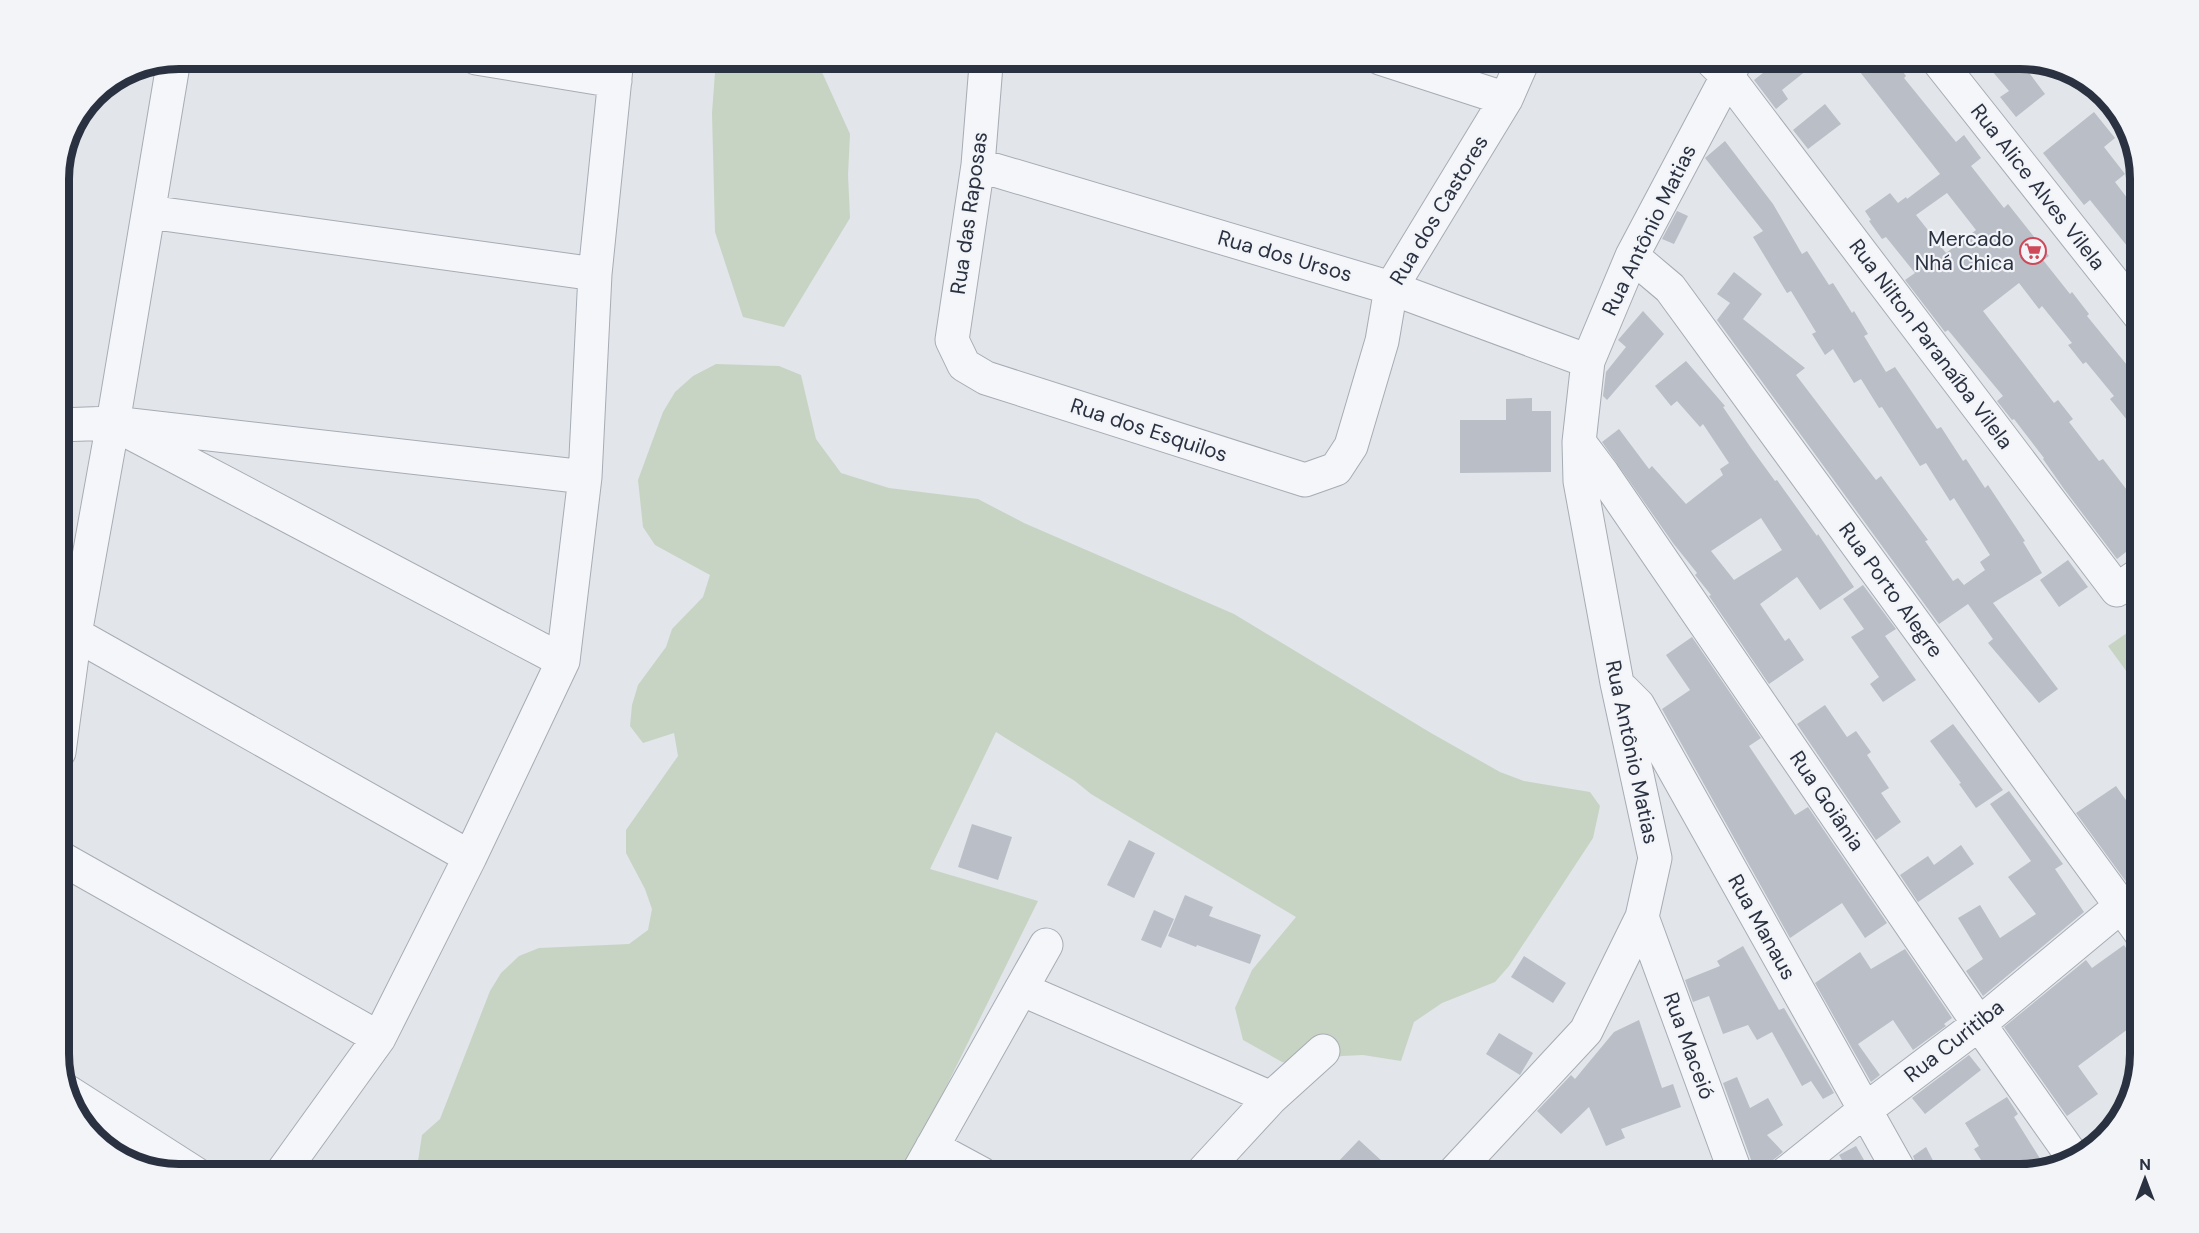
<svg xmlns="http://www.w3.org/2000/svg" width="2199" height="1233" viewBox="0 0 2199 1233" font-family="'DM Sans',sans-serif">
	<rect width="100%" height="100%" fill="#e2e5ea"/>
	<path fill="#c7d4c3" d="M 716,59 L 816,59 L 850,134 L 848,175 L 850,218 L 784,327 L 743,317 L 715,232 L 712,113 Z
		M 716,364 L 779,366 L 801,375 L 816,439 L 841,473 L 889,488 L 978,499 L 1024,523 L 1234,614 L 1431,733 L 1500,772 L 1524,781 L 1590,792 L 1600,806 L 1593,838 L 1509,966 L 1495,982 L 1442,1003 L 1414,1022 L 1401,1061 L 1363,1055 L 1342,1056 L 1302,1066 L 1282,1062 L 1243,1040 L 1235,1008 L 1252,970 L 1296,917 L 1091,794 L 1075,781 L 996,732 L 930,869 L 1038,901 L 903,1174 L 416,1174 L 422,1135 L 440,1119 L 490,991 L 501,973 L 519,956 L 539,948 L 629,944 L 648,930 L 652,909 L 645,889 L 626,853 L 626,830 L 678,756 L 674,733 L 643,743 L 630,726 L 632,705 L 638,685 L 666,647 L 672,629 L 703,597 L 710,575 L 655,545 L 643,527 L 638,480 L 663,412 L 675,392 L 693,376 Z
		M 2140,624 L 2140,690 L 2108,646 Z"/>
	<path fill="#b9bec7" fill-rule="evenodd" d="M 1782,58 L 1822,58 L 1782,90 L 1788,99 L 1776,109 L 1754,80 Z
		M 1849,58 L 1893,58 L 1906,76 L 1904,78 L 1956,142 L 1964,135 L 1981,158 L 1971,166 L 2004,208 L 2008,204 L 2031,233 L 2049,256 L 2043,260 L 2070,294 L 2072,292 L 2089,314 L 2087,316 L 2140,381 L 2140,436 L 2110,399 L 2114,396 L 2086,362 L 2083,364 L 2068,345 L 2072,343 L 2042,306 L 2039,309 L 2019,283 L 1983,311 L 2054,403 L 2058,400 L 2073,419 L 2069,422 L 2099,461 L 2103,459 L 2130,494 L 2140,486 L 2140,541 L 2117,559 L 2064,489 L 2043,459 L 2044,458 L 2014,419 L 2012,420 L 1997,401 L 2003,396 L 1948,330 L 1945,332 L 1905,280 L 1915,273 L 1886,237 L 1882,239 L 1869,221 L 1871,220 L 1865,211 L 1890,193 L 1898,203 L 1906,197 L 1907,199 L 1940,174 ZM 1947,193 L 1976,230 L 1946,253 L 1916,215 Z
		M 1981,58 L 2018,58 L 2045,94 L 2016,117 L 2000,97 L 2009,91 Z
		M 1825,104 L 1841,124 L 1808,149 L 1793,130 Z
		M 2094,112 L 2115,138 L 2104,147 L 2125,174 L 2115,182 L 2140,215 L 2140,262 L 2090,200 L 2084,205 L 2043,153 Z
		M 1725,141 L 1773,204 L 1802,254 L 1807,251 L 1829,285 L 1833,283 L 1852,313 L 1854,311 L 1868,334 L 1864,336 L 1886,372 L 1895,367 L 1937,429 L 1941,427 L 1963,461 L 1966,459 L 1985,488 L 1988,485 L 2025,541 L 2023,542 L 2042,573 L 1993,603 L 2058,689 L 2039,703 L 1988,643 L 1993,639 L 1968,604 L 1939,624 L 1717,320 L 1730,303 L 1717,294 L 1734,272 L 1762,294 L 1743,319 L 1805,368 L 1796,375 L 1876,480 L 1881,476 L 1928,540 L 1925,541 L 1953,581 L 1958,578 L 1964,585 L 1985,570 L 1980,562 L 1990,555 L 1954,498 L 1950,501 L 1926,463 L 1920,466 L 1882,407 L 1879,408 L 1861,379 L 1854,383 L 1833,349 L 1825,355 L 1812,334 L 1816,332 L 1791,291 L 1787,293 L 1753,237 L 1763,231 L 1705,158 Z
		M 1677,211 L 1688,216 L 1674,244 L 1662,239 Z
		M 1643,311 L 1664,334 L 1607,400 L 1603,396 L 1606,372 L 1626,347 L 1618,340 Z
		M 1686,361 L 1725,406 L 1723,407 L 1751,448 L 1775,481 L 1777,480 L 1817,536 L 1818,534 L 1854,587 L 1820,610 L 1797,577 L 1760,604 L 1785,641 L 1789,638 L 1804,660 L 1769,684 L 1709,596 L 1711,595 L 1695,575 L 1697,573 L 1673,543 L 1602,442 L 1619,429 L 1649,469 L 1652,466 L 1686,504 L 1723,475 L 1720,469 L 1729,463 L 1703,424 L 1700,427 L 1677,401 L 1671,406 L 1655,386 ZM 1761,518 L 1782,550 L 1734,580 L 1711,551 Z
		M 1532,398 L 1532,411 L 1551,411 L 1551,472 L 1460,473 L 1460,420 L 1506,420 L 1506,399 Z
		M 2068,560 L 2088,587 L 2059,607 L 2040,580 Z
		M 1863,585 L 1896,629 L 1885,636 L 1916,680 L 1883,702 L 1870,684 L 1879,677 L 1851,637 L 1864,629 L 1843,599 Z
		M 1692,637 L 1761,738 L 1749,746 L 1795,815 L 1808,807 L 1887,923 L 1865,938 L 1842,903 L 1790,938 L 1662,709 L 1690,690 L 1666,655 Z
		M 1825,705 L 1847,737 L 1856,731 L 1871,752 L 1867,755 L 1889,788 L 1881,793 L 1901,822 L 1876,840 L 1797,724 Z
		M 1953,724 L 2003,790 L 1976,808 L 1959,784 L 1961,783 L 1930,741 Z
		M 2116,786 L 2140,820 L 2140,879 L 2130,887 L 2076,813 Z
		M 2009,791 L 2063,864 L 2055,869 L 2084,912 L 1983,996 L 1966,971 L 1983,959 L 1958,918 L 1980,905 L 2000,938 L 2036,914 L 2008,877 L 2031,861 L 1990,804 Z
		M 972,824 L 1012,837 L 998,880 L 958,867 Z
		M 1129,840 L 1155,853 L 1134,898 L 1107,885 Z
		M 1961,845 L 1974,864 L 1918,902 L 1900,875 L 1928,856 L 1934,865 Z
		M 1185,895 L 1213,907 L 1209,916 L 1261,935 L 1250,964 L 1197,945 L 1196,947 L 1168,936 Z
		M 1154,910 L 1174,919 L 1161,948 L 1141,940 Z
		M 2124,945 L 2140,969 L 2140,1047 L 2128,1029 L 2078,1066 L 2098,1094 L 2067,1116 L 2004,1027 L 2086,960 L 2092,968 Z
		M 1743,946 L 1779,1010 L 1784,1008 L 1834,1093 L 1823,1099 L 1811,1081 L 1802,1086 L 1772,1032 L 1757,1040 L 1748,1025 L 1723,1034 L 1709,996 L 1693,1002 L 1685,980 L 1720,966 L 1717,961 Z
		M 1905,949 L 1952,1018 L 1944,1024 L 1946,1026 L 1913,1050 L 1893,1020 L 1858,1044 L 1880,1075 L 1871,1082 L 1815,983 L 1860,952 L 1871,969 Z
		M 1524,956 L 1566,983 L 1553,1003 L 1511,977 Z
		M 1639,1020 L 1662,1088 L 1673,1084 L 1681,1107 L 1621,1129 L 1625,1138 L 1606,1146 L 1589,1107 L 1561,1134 L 1537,1111 L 1571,1075 L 1575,1079 L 1614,1032 Z
		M 1499,1033 L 1533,1053 L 1520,1075 L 1486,1054 Z
		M 1969,1055 L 1981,1070 L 1925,1114 L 1912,1098 Z
		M 1737,1077 L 1750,1108 L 1768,1098 L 1783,1125 L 1767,1135 L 1783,1152 L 1773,1160 L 1766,1174 L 1754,1174 L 1754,1168 L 1723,1083 Z
		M 2007,1097 L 2018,1114 L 2014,1117 L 2046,1168 L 2021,1174 L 1990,1174 L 1974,1149 L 1979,1146 L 1965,1123 Z
		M 1359,1140 L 1396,1174 L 1348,1174 L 1336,1164 Z
		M 1856,1146 L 1872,1174 L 1850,1174 L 1839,1155 Z
		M 1926,1147 L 1940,1174 L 1920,1174 L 1913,1156 Z"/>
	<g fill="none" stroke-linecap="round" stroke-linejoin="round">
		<defs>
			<path id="minor" d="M 476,58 L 615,81
				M 990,58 L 986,65 L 978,165 L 952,340 L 964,365 L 986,378 L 1305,480 L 1336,469 L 1351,446 L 1382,341 L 1391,288 L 1506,99 L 1524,58
				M 1380,58 L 1506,99
				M 1709,58 L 1727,76 L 2117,590 L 2140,574
				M 1936,58 L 2140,316
				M 978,165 L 1391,288 L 1588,361
				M 149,212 L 595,274
				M 1632,256 L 1670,288 L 2140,932
				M 59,425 L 113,423 L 585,477
				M 129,432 L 563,661
				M 1579,442 L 1603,474 L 1979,1024 L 2075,1160
				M 75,634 L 470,857
				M 1623,690 L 1638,705 L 1901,1174
				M 59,752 L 75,634 L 113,423 L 174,59
				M 59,857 L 379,1038
				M 1642,917 L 1736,1174
				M 1021,989 L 1271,1098
				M 68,1092 L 196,1174
				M 932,1147 L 982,1174
				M 281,1174 L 379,1038 L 470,857 L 563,661 L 585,477 L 595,274 L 617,58
				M 917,1174 L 1046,945
				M 1201,1174 L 1271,1098 L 1323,1051
				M 1453,1174 L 1586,1031 L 1642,917 L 1655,858 L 1617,683 L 1580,481 L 1579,442 L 1588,361 L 1632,256 L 1737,58
				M 1785,1174 L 1865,1110 L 1979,1024 L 2121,906"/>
		</defs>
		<use href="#minor" stroke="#a7acb4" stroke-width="35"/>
		<use href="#minor" stroke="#f5f6f9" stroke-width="33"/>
	</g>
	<defs>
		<symbol id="supermarket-ring" viewBox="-11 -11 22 22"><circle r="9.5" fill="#f2f4f8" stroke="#ce4859" stroke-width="1.5"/><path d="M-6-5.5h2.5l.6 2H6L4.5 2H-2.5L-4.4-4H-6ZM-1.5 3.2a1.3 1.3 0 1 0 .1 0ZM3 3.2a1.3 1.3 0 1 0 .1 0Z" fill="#ce4859"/></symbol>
	</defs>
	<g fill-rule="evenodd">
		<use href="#supermarket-ring" x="2018" y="236" width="30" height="30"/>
	</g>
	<g text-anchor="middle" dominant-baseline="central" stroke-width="4.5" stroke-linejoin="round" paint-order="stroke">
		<g font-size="21" fill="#2a3242" stroke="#f2f4f8">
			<text transform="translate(2038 187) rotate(52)">Rua Alice Alves Vilela</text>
			<text transform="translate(1439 210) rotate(-59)">Rua dos Castores</text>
			<text transform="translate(969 213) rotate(-82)">Rua das Raposas</text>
			<text transform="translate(1649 230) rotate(-64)">Rua Antônio Matias</text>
			<text transform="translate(1285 256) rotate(16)">Rua dos Ursos</text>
			<text transform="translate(1931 344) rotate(53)">Rua Nilton Paranaíba Vilela</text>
			<text transform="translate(1149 430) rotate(18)">Rua dos Esquilos</text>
			<text transform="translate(1891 590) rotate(54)">Rua Porto Alegre</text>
			<text transform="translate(1632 752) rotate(78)">Rua Antônio Matias</text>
			<text transform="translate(1827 801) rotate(56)">Rua Goiânia</text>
			<text transform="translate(1762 927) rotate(61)">Rua Manaus</text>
			<text transform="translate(1954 1041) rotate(-38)">Rua Curitiba</text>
			<text transform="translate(1689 1046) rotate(70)">Rua Maceió</text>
		</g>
		<g font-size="21" fill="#2a3242" stroke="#f2f4f8" text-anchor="end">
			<text x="2014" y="239">Mercado<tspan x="2014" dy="24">Nhá Chica</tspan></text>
		</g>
	</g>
	<path d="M0 0H2199V1233H0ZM179 69H2020A110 110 0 0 1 2130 179V1054A110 110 0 0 1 2020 1164H179A110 110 0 0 1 69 1054V179A110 110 0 0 1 179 69Z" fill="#f2f4f8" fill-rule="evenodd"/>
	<path fill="none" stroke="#2a3242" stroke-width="8" d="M179 69H2020A110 110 0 0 1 2130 179V1054A110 110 0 0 1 2020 1164H179A110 110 0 0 1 69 1054V179A110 110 0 0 1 179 69Z"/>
	<g transform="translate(2145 1179)" stroke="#f2f4f8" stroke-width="4.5" paint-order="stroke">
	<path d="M0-4.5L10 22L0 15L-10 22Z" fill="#2a3242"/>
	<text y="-9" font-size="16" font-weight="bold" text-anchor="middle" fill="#2a3242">N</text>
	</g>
</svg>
